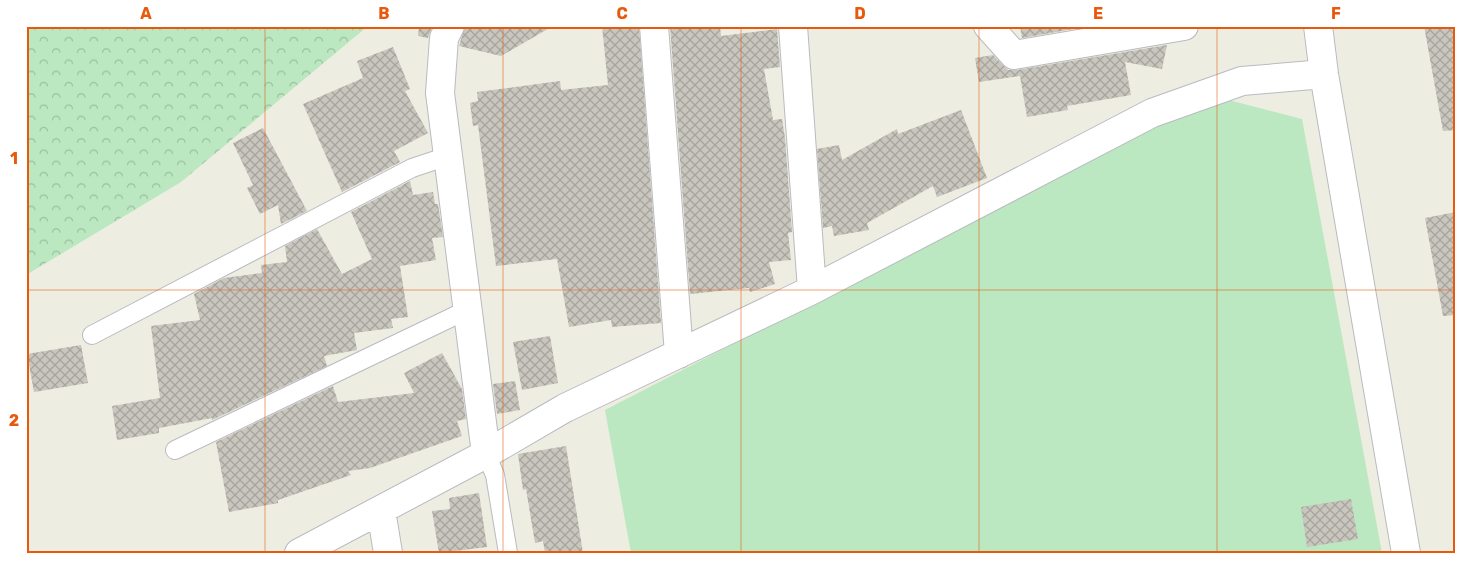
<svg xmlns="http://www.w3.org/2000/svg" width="1482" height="579" viewBox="0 0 1482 579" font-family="Rubik,sans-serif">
	<defs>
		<pattern id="forest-crowns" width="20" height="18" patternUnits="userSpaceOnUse" patternTransform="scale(1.25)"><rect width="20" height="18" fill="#bbe8c0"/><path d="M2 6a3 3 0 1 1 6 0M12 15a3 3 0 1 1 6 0" fill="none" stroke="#9bbfa0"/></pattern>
		<pattern id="building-cross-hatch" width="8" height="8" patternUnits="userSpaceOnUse" patternTransform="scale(1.25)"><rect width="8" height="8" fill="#c9c6be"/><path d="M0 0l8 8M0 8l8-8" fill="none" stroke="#a6a49e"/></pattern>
	</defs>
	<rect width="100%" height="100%" fill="#eeede1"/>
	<path fill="#bbe8c0" d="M 1213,96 L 1302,119 L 1382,553 L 631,553 L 605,410 Z"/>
	<path fill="url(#forest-crowns)" d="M 26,26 L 368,26 L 181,182 L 26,275 Z"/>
	<path fill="url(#building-cross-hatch)" d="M 419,26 L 432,26 L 428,38 L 418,36 Z
		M 465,26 L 553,26 L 501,56 L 459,46 Z
		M 602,26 L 639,26 L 661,323 L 612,327 L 611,320 L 569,327 L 557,259 L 496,266 L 478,125 L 473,126 L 470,103 L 478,101 L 477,92 L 560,81 L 561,90 L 608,85 Z
		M 670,26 L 720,26 L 721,36 L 777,29 L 780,67 L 764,69 L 773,120 L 782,119 L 785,138 L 792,232 L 788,233 L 791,260 L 769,262 L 775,284 L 750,292 L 749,288 L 690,294 Z
		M 1020,26 L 1090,26 L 1022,38 Z
		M 1424,26 L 1456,26 L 1456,130 L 1443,131 Z
		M 1167,45 L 1162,69 L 1125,62 L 1131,95 L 1067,106 L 1068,110 L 1027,117 L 1020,76 L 979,82 L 975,58 L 993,55 L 1008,70 L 1017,70 Z
		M 393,47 L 410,89 L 405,91 L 428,133 L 394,151 L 400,162 L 342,192 L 303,104 L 363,78 L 357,61 Z
		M 961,110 L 987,178 L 937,197 L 933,186 L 867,223 L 869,230 L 834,236 L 832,226 L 823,228 L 817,149 L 839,145 L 842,160 L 897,129 L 898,134 Z
		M 263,128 L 307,211 L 281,224 L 278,205 L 260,214 L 247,188 L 253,185 L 233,143 Z
		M 410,181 L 413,195 L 433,192 L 435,204 L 438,204 L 443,237 L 432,238 L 436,260 L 400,266 L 408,317 L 391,319 L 393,328 L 354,333 L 357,350 L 324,356 L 327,366 L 212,420 L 212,418 L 159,428 L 159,433 L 117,440 L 112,406 L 160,398 L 151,326 L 200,320 L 194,294 L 224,278 L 262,273 L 261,265 L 287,262 L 285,246 L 317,229 L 342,274 L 372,259 L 351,212 Z
		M 1456,212 L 1456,315 L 1443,316 L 1425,218 Z
		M 550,336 L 558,383 L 522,390 L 513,342 Z
		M 81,345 L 88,383 L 34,392 L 27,354 Z
		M 442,353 L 462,389 L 466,419 L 457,421 L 462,436 L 370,468 L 348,471 L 351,475 L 278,500 L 278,503 L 229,512 L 216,442 L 333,386 L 338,402 L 414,393 L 404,373 Z
		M 515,381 L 520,410 L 497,414 L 493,384 Z
		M 566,446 L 583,553 L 545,553 L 543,541 L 535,543 L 526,489 L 523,490 L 518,454 Z
		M 479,493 L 487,547 L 439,553 L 432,511 L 450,509 L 449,498 Z
		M 1351,499 L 1358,539 L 1307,547 L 1301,507 Z"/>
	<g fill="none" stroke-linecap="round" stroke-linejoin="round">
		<defs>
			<path id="service" d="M 92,335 L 412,168 L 448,156
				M 175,450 L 467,310
				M 486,454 L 495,475 L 508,553"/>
			<path id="minor" d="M 450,26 L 444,38 L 440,93 L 486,454
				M 654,26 L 679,354
				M 793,26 L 812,290
				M 988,26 L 1014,55 L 1184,26
				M 1318,26 L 1324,74 L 1406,553
				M 381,510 L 388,553
				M 299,553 L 486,454 L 565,408 L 812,290 L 1152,113 L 1242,81 L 1324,74"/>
		</defs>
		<use href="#service" stroke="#b9bbc1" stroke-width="20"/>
		<use href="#minor" stroke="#b9bbc1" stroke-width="30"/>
		<use href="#service" stroke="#fff" stroke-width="18"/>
		<use href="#minor" stroke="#fff" stroke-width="28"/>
	</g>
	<path fill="none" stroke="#e8590c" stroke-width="1" stroke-opacity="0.55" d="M 265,26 L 265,553M 503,26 L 503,553M 741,26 L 741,553M 979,26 L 979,553M 1217,26 L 1217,553M 26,290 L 1456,290"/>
	<rect width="1482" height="579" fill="none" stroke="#ffffff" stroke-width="55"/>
	<rect x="28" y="28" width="1426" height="524" fill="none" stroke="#e8590c" stroke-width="2"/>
	<g font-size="16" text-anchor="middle" font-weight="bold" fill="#e8590c">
		<text x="146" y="19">A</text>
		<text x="384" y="19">B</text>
		<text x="622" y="19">C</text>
		<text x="860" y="19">D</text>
		<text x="1098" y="19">E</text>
		<text x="1336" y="19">F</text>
		<text x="14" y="164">1</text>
		<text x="14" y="426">2</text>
	</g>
</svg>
